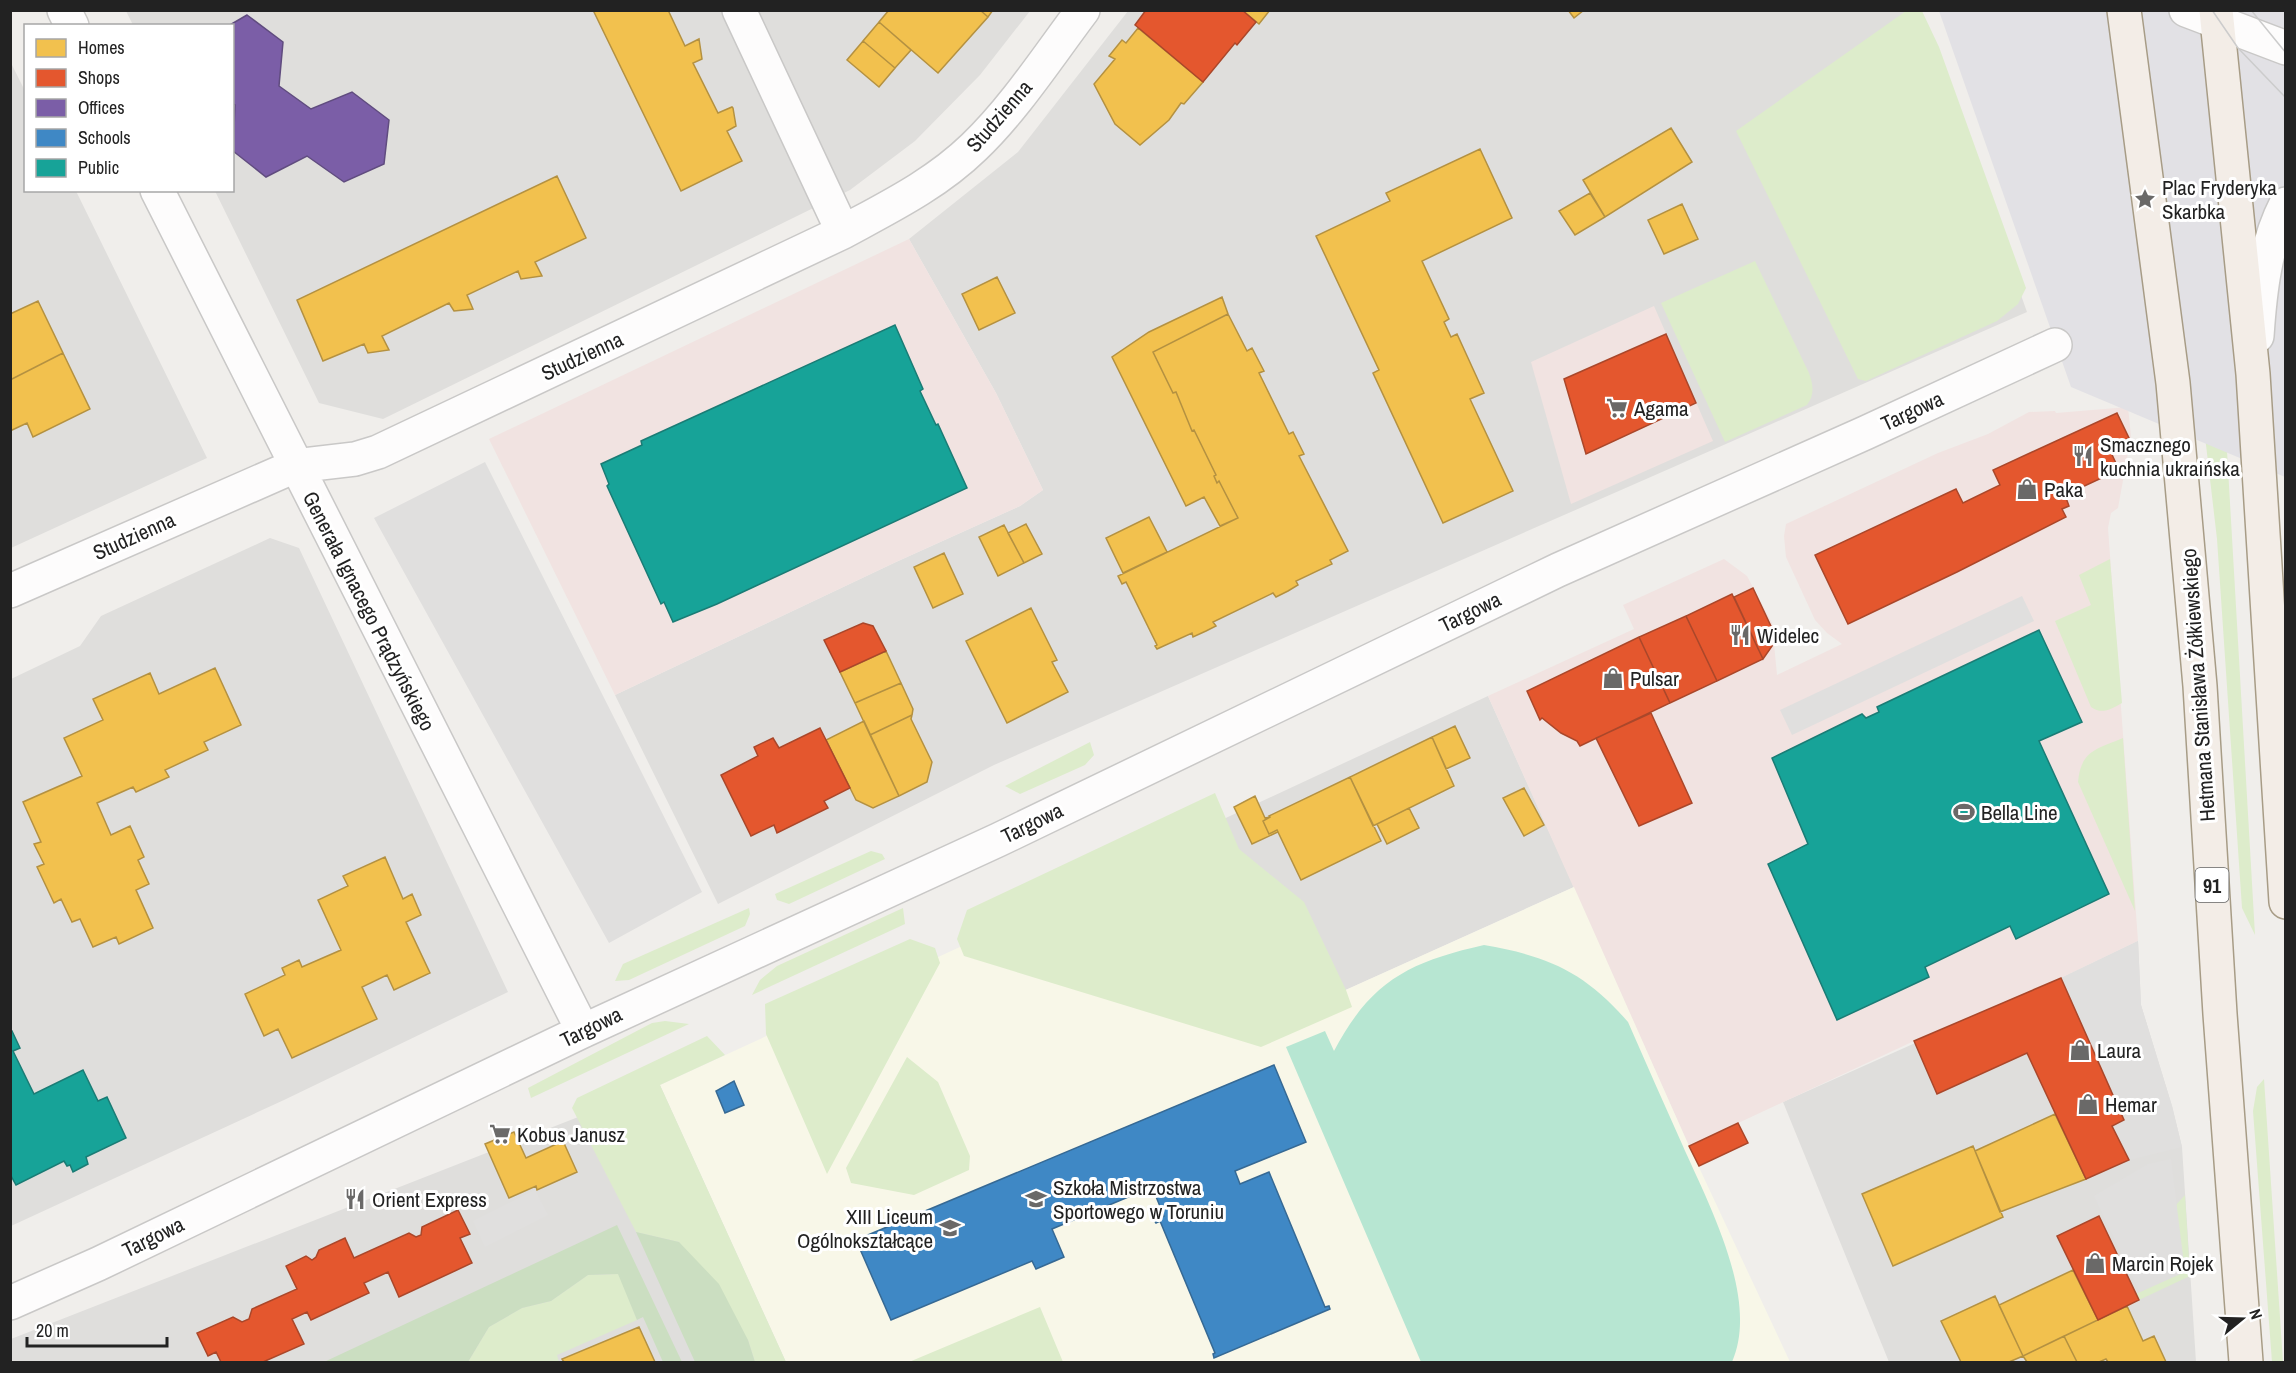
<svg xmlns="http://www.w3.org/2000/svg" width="2296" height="1373" viewBox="0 0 2296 1373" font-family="'Archivo Narrow',sans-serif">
	<rect width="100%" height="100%" fill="#f0eeeb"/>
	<path fill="#dfdedc" d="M 1915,10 L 1924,22 L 2027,312 L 994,765 L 718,904 L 615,695 L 896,562 L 1020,506 L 1043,490 L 996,393 L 909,239 L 1018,152 L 1128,11 Z
		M 126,11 L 1030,11 L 980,75 L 915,141 L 850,190 L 383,419 L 319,403 L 215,191 L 232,190 L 232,26 L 133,25 Z
		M 10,61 L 25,91 L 26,190 L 76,191 L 207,458 L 11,548 Z
		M 270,538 L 299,548 L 508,992 L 284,1100 L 11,1226 L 11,679 L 80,646 L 101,616 Z
		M 1488,696 L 1574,887 L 1259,1029 L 1172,843 Z
		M 2138,941 L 2141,1005 L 2172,1106 L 2182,1147 L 2196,1362 L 1889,1362 L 1783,1102 L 2061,978 Z
		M 660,1085 L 786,1362 L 11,1362 L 11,1339 Z"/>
	<path fill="#f1e3e1" d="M 909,239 L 996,393 L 1043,490 L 1020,506 L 896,562 L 615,695 L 489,439 Z
		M 1654,306 L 1713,441 L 1571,504 L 1531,362 Z
		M 2128,407 L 2131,436 L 2118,508 L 2111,513 L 2108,528 L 2138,941 L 2061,978 L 1914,1041 L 1689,1146 L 1488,696 L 1634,629 L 1623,605 L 1724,559 L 1747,576 L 1772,623 L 1777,675 L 1842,644 L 1827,633 L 1815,620 L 1786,557 L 1784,536 L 1786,524 L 1938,453 L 1988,434 L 2029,412 L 2055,411 L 2056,413 Z"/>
	<path fill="#f8f7e8" d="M 1175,848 L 1259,1029 L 1574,887 L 1689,1146 L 1790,1362 L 786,1362 L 660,1085 Z"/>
	<path fill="#ddeccb" d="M 1906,11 L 1922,11 L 1939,47 L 2026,288 L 2018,304 L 1997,321 L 1866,381 L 1858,379 L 1736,131 Z
		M 1755,261 L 1809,373 C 1813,385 1815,394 1807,405 L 1725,442 L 1661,303 Z
		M 2224,399 L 2255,935 L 2242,908 L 2217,539 L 2201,402 Z
		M 2110,559 L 2122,703 C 2111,709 2102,715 2091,707 L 2055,621 L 2091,605 L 2079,575 Z
		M 2123,738 L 2135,911 L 2078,782 C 2081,750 2097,749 2123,738 Z
		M 1090,742 L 1094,755 L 1085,765 L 1020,794 L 1005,786 Z
		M 1215,793 L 1239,849 L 1304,902 L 1346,990 L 1352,1007 L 1261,1047 L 964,956 L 957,939 L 967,910 Z
		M 871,851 L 882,854 L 885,859 L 789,904 L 777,900 L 775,894 Z
		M 749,908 L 750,914 L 745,926 L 629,980 L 615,981 L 623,964 Z
		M 903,908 L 905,924 L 752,995 L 760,980 L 777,966 Z
		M 910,939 L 935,948 L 940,963 L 827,1174 L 766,1034 L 765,1004 Z
		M 665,1021 L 689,1024 L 531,1098 L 528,1088 L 652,1023 Z
		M 707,1036 L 725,1055 L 660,1085 L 786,1362 L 755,1362 L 748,1340 L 679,1242 L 636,1232 L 572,1108 L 577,1098 Z
		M 907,1057 L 938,1082 L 970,1156 L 969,1170 L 914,1195 L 851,1183 L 846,1168 Z
		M 2264,1079 L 2283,1362 L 2272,1362 L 2253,1111 L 2257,1087 Z
		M 2185,1195 L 2190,1276 L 2139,1300 L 2136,1294 L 2185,1271 L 2175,1206 Z
		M 619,1274 L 637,1320 L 557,1355 L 559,1362 L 468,1362 L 489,1327 L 522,1308 L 551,1301 L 588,1275 Z
		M 1040,1307 L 1063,1362 L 909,1362 Z"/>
	<path fill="#cbdec1" d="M 617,1225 L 682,1362 L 663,1362 L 643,1317 L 637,1320 L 618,1274 L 588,1275 L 551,1301 L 522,1308 L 489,1327 L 468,1362 L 324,1362 Z
		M 636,1232 L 679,1242 L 719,1284 L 748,1340 L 755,1362 L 695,1362 Z"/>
	<path fill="#b7e6d2" d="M 1484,945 C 1548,956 1585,972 1628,1022 C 1646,1063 1664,1104 1682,1144 C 1708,1203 1760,1299 1732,1362 L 1421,1362 L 1286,1047 L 1325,1031 L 1334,1051 C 1371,981 1409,962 1484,945 Z"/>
	<path fill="#e0dfde" d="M 485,462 L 702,892 L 609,943 L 374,518 Z
		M 2022,596 L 2034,621 L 1792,735 L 1780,710 Z
		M 2138,941 L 2141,1005 L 2172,1106 L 2182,1147 L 2129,1160 L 2112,1126 L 2124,1120 L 2061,978 Z
		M 2171,1159 L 2185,1272 L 2140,1292 L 2094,1196 L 2148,1164 Z
		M 535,1190 L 548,1215 L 485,1247 L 473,1221 Z"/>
	<path fill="#e2e1e5" d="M 1939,11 L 2285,11 L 2285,477 L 2071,387 Z"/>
	<path fill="#f2c14e" stroke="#b49141" stroke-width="1.5" d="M 593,10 L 668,10 L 685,46 L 699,39 L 702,59 L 693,63 L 718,113 L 732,107 L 733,108 L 736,126 L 727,131 L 742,161 L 681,191 Z
		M 889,10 L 980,10 L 988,17 L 938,73 L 879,22 Z
		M 980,10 L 993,10 L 988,17 Z
		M 1242,10 L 1270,10 L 1259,24 Z
		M 1568,10 L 1584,10 L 1574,18 Z
		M 879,22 L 911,50 L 895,68 L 863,41 Z
		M 1138,28 L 1203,82 L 1184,104 L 1181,103 L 1169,120 L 1140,145 L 1115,124 L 1094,84 L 1115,59 L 1109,56 L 1122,40 L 1126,43 Z
		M 863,41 L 895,68 L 879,87 L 847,60 Z
		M 1671,128 L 1692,162 L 1605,217 L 1583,180 Z
		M 1480,149 L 1512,218 L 1422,261 L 1449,319 L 1444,322 L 1451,337 L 1457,334 L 1484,393 L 1470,399 L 1513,491 L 1443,523 L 1373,373 L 1379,370 L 1316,236 L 1390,201 L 1386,193 Z
		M 557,176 L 586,238 L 535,262 L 542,276 L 521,279 L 518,271 L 467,295 L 473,309 L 454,311 L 449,303 L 382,336 L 389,350 L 368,353 L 364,344 L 323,361 L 297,300 Z
		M 1590,193 L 1605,217 L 1575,235 L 1559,211 Z
		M 1682,204 L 1698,239 L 1664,254 L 1648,220 Z
		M 997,277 L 1015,313 L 979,330 L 962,294 Z
		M 1222,297 L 1228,314 L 1153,352 L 1173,393 L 1176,392 L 1192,431 L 1194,430 L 1216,475 L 1214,476 L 1217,483 L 1219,481 L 1238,518 L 1220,526 L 1204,497 L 1186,506 L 1112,357 L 1149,332 Z
		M 38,301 L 63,353 L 10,380 L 10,314 Z
		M 1228,314 L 1247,351 L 1252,348 L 1264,371 L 1259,373 L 1289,434 L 1293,432 L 1304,454 L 1299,456 L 1348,551 L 1330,560 L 1332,564 L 1296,581 L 1298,585 L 1288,591 L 1276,597 L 1273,593 L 1213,622 L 1216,626 L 1206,631 L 1193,637 L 1192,633 L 1157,649 L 1155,646 L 1157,645 L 1126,582 L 1122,584 L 1118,576 L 1238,518 L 1219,481 L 1217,483 L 1214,476 L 1216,475 L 1194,430 L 1192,431 L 1176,392 L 1173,393 L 1153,352 Z
		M 63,353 L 90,409 L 33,437 L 27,423 L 10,431 L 10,380 Z
		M 1149,517 L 1167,552 L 1123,573 L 1106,538 Z
		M 1026,524 L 1042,554 L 1024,563 L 1008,533 Z
		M 1004,525 L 1024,563 L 998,576 L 979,537 Z
		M 944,553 L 963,594 L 933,608 L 914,567 Z
		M 1031,608 L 1057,660 L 1052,662 L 1068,692 L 1007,723 L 966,641 Z
		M 886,651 L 901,683 L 855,703 L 840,672 Z
		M 215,668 L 241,725 L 204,742 L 208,750 L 165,770 L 169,777 L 136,792 L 133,787 L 97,803 L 111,835 L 130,826 L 144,857 L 138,860 L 149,884 L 136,890 L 153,928 L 119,944 L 116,937 L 93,947 L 80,919 L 72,922 L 61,899 L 54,903 L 37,867 L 44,864 L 34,844 L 41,842 L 23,802 L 82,776 L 64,738 L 103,720 L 93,699 L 150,673 L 159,694 Z
		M 901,683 L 913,709 L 912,715 L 870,735 L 855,703 Z
		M 912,715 L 911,719 L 932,762 L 927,782 L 899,796 L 870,735 Z
		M 864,721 L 899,796 L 873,808 L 856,800 L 826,740 Z
		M 1455,726 L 1470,758 L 1446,769 L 1432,737 Z
		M 1432,737 L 1454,786 L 1373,826 L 1350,777 Z
		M 1350,777 L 1381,841 L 1301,880 L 1277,830 L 1269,834 L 1263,821 L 1270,817 L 1269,816 Z
		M 1524,788 L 1544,825 L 1524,836 L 1503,798 Z
		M 1255,796 L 1265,818 L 1270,817 L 1263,821 L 1269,834 L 1277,830 L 1278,832 L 1252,844 L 1234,807 Z
		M 1409,808 L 1419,828 L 1387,844 L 1377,824 Z
		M 385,857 L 403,899 L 412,894 L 421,915 L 406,922 L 430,973 L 394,990 L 387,975 L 362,987 L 377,1019 L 292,1058 L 278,1029 L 264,1036 L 245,994 L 285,975 L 282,968 L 299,960 L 302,967 L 341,950 L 318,900 L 348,886 L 343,876 Z
		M 2055,1114 L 2086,1179 L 2000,1212 L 1975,1151 Z
		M 514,1132 L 526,1158 L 563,1141 L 577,1172 L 537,1190 L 536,1186 L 509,1198 L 485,1144 Z
		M 1973,1146 L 2003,1217 L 1893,1266 L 1862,1194 Z
		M 2073,1270 L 2098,1320 L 2023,1356 L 1999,1305 Z
		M 1995,1296 L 2023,1356 L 2009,1362 L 1961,1362 L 1941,1321 Z
		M 2127,1306 L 2143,1341 L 2154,1336 L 2166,1362 L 2108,1362 L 2106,1359 L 2099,1362 L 2077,1362 L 2064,1336 Z
		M 639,1327 L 655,1362 L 564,1362 L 562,1359 Z
		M 2064,1336 L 2077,1362 L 2027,1362 L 2023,1356 Z"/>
	<path fill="#e4572e" stroke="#aa472a" stroke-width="1.5" d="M 1146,10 L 1242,10 L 1256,22 L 1237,45 L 1235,43 L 1203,82 L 1135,25 Z
		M 1666,334 L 1696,403 L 1586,454 L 1564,379 Z
		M 2117,413 L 2129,438 L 2109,448 L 2119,470 L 2065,495 L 2069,506 L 2062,509 L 2066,517 L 1957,572 L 1848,624 L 1815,555 L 1956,489 L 1963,503 L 2000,485 L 1993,470 Z
		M 1753,588 L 1777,639 L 1763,659 L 1734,597 Z
		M 1732,594 L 1763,659 L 1717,681 L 1686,616 Z
		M 1686,616 L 1717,681 L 1670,703 L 1639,637 Z
		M 863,623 L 873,626 L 886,651 L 840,672 L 824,640 Z
		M 1639,637 L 1670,703 L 1580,746 L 1577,741 L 1561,733 L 1542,718 L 1540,720 L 1527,691 Z
		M 1651,713 L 1692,803 L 1639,826 L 1596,738 Z
		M 820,728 L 850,788 L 824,801 L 828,808 L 777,833 L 774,825 L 751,836 L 721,775 L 758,756 L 754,747 L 773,738 L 779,748 Z
		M 2061,978 L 2124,1120 L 2112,1126 L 2129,1160 L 2086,1179 L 2027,1053 L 1937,1094 L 1914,1041 Z
		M 1738,1123 L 1748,1143 L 1699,1166 L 1689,1146 Z
		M 458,1210 L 470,1234 L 460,1238 L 472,1263 L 399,1297 L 388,1272 L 364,1283 L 369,1293 L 311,1320 L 307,1312 L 292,1319 L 304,1344 L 263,1362 L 221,1362 L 216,1352 L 208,1356 L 197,1333 L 233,1317 L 242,1322 L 249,1319 L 252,1309 L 297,1289 L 286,1266 L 306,1256 L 312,1260 L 316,1257 L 319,1250 L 345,1238 L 354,1258 L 409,1233 L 416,1237 L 421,1235 L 422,1227 Z
		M 2099,1216 L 2139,1300 L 2098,1320 L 2057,1236 Z"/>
	<path fill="#7b5ea7" stroke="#604c7f" stroke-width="1.5" d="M 247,15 L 283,42 L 279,86 L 311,109 L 352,92 L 389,120 L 384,164 L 344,182 L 307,156 L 266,177 L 233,151 L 235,105 L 232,103 L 232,26 L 228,26 Z"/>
	<path fill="#3f88c5" stroke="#366994" stroke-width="1.5" d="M 1274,1065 L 1306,1142 L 1235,1171 L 1240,1184 L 1269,1172 L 1325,1307 L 1329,1306 L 1330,1309 L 1214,1358 L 1213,1354 L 1215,1353 L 1160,1221 L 1156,1223 L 1154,1220 L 1164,1216 L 1152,1187 L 1052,1229 L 1064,1257 L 1036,1269 L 1032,1261 L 891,1320 L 856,1240 Z
		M 734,1081 L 744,1105 L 725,1113 L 716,1091 Z"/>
	<path fill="#17a398" stroke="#1a7c75" stroke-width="1.5" d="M 895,325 L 923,389 L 920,391 L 936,425 L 938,424 L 967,488 L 717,604 L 673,622 L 664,602 L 661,604 L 607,486 L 609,484 L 601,464 L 642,445 L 641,441 Z
		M 2039,630 L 2082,722 L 2039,741 L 2109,894 L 2016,939 L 2010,926 L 1925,967 L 1929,977 L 1837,1020 L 1768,864 L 1808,844 L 1772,758 L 1862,714 L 1866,718 L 1879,712 L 1877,707 Z
		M 12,1031 L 20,1048 L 13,1051 L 34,1094 L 83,1070 L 98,1101 L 107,1097 L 126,1138 L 86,1157 L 88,1164 L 73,1172 L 70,1165 L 67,1166 L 64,1161 L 16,1185 L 10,1174 L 10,1032 Z"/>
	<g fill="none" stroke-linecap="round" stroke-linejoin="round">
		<defs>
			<path id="minor" d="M 64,10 L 72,26
				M 739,10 L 843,232
				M 157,190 L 583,1031
				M 10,591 L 295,466 L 355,459 L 378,452 L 843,232 C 889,207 936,184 974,147 C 1014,109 1049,55 1083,10
				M 10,1303 L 98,1264 L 583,1031 L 998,840 L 1558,570 L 1865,433 L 2055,345"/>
			<path id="tertiary" d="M 2186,10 L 2286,48
				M 2257,336 C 2260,291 2265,245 2286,204"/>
			<path id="primary" d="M 2124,10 L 2173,383 L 2200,686 L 2220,1014 L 2246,1362
				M 2216,10 L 2253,374 L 2286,902"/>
		</defs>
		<use href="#minor" stroke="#c9c8c7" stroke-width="36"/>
		<use href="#tertiary" stroke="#c9c8c7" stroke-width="36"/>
		<use href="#primary" stroke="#a79c86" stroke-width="36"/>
		<use href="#minor" stroke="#fdfcfc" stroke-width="33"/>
		<use href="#tertiary" stroke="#fdfcfc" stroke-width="33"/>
		<use href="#primary" stroke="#f3ede7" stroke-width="33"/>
		<path stroke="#ccc" stroke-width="1.5" d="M 2212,10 L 2238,48 L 2286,98
			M 2251,10 L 2286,53"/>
	</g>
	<defs>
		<symbol id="sight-bare" viewBox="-9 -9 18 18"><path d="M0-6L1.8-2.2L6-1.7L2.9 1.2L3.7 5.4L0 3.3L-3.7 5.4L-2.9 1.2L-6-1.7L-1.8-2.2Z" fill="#6a6968" stroke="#fff" stroke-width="2.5" paint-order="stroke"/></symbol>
		<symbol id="supermarket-bare" viewBox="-9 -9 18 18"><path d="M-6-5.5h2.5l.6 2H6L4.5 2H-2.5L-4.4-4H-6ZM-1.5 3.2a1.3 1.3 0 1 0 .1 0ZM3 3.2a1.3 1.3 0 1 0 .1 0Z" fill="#6a6968" stroke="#fff" stroke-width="2.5" paint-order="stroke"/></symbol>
		<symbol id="restaurant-bare" viewBox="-9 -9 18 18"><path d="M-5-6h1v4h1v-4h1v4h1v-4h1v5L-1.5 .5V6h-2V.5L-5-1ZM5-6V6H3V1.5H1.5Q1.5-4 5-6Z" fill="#6a6968" stroke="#fff" stroke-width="2.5" paint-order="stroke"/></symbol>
		<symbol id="shop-bare" viewBox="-9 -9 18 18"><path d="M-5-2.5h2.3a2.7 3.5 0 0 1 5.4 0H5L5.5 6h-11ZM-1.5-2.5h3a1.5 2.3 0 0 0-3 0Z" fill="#6a6968" stroke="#fff" stroke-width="2.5" paint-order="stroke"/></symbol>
		<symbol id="stadium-bare" viewBox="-9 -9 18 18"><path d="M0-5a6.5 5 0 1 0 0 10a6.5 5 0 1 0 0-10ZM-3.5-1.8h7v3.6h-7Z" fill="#6a6968" stroke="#fff" stroke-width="2.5" paint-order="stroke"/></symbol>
		<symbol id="school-bare" viewBox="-9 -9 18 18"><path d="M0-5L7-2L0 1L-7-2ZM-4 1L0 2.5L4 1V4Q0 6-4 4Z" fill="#6a6968" stroke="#fff" stroke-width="2.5" paint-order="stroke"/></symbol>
	</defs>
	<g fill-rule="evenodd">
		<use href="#sight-bare" x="2130" y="184" width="30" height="30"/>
		<use href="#supermarket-bare" x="1602" y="393" width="30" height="30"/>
		<use href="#restaurant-bare" x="2068" y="441" width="30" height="30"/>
		<use href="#shop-bare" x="2012" y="474" width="30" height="30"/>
		<use href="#restaurant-bare" x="1725" y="620" width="30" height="30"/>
		<use href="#shop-bare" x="1598" y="663" width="30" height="30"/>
		<use href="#stadium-bare" x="1949" y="797" width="30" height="30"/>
		<use href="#shop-bare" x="2065" y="1035" width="30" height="30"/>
		<use href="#shop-bare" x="2073" y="1089" width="30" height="30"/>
		<use href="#supermarket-bare" x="485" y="1119" width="30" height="30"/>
		<use href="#restaurant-bare" x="340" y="1184" width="30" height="30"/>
		<use href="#school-bare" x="1021" y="1184" width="30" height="30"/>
		<use href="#school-bare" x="935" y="1213" width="30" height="30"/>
		<use href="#shop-bare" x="2080" y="1248" width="30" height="30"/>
	</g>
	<g text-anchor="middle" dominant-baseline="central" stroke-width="6" stroke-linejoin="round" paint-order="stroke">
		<rect fill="#fff" stroke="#646464" stroke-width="1.5" x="2195.5" y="868" width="33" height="34" rx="4.5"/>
		<g font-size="20" font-weight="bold" fill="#222">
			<text x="2212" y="885">91</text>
		</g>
		<g font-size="21" fill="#222" stroke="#fff">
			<text transform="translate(999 116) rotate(-49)">Studzienna</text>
			<text transform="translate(582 356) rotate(-25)">Studzienna</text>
			<text transform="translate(1912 411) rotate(-25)">Targowa</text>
			<text transform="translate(134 536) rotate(-24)">Studzienna</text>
			<text transform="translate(369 611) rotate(63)">Generała Ignacego Prądzyńskiego</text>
			<text transform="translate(1470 612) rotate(-26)">Targowa</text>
			<text transform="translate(2198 685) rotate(-94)">Hetmana Stanisława Żółkiewskiego</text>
			<text transform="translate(1032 823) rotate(-26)">Targowa</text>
			<text transform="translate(591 1027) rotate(-26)">Targowa</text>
			<text transform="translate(153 1237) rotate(-26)">Targowa</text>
		</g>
		<g font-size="21" fill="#222" stroke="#fff" text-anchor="start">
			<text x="2162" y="187">Plac Fryderyka<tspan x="2162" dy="24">Skarbka</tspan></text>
			<text x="1634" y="408">Agama</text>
			<text x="2100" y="444">Smacznego<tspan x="2100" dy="24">kuchnia ukraińska</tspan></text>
			<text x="2044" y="489">Paka</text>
			<text x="1757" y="635">Widelec</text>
			<text x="1630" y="678">Pulsar</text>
			<text x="1981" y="812">Bella Line</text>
			<text x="2097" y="1050">Laura</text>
			<text x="2105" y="1104">Hemar</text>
			<text x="517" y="1134">Kobus Janusz</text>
			<text x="1053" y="1187">Szkoła Mistrzostwa<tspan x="1053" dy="24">Sportowego w Toruniu</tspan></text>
			<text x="372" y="1199">Orient Express</text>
			<text x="933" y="1216" text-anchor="end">XIII Liceum<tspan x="933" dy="24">Ogólnokształcące</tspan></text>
			<text x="2112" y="1263">Marcin Rojek</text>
		</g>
	</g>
	<rect width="2296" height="1373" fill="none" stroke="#222222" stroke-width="24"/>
	<rect x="24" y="24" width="210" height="168" fill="#ffffff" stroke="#a7a7a7" stroke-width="1.5"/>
	<rect x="36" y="39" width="30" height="18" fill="#f2c14e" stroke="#a7a7a7" stroke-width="1.5"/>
	<text x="78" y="54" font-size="18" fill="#222222">Homes</text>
	<rect x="36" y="69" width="30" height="18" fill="#e4572e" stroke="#a7a7a7" stroke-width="1.5"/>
	<text x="78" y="84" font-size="18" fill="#222222">Shops</text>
	<rect x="36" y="99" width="30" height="18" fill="#7b5ea7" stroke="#a7a7a7" stroke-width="1.5"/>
	<text x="78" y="114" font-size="18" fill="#222222">Offices</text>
	<rect x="36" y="129" width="30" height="18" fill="#3f88c5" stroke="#a7a7a7" stroke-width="1.5"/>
	<text x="78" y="144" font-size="18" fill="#222222">Schools</text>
	<rect x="36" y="159" width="30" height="18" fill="#17a398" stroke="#a7a7a7" stroke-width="1.5"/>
	<text x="78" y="174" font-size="18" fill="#222222">Public</text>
	<g transform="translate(2242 1319) rotate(71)" stroke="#ffffff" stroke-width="4.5" paint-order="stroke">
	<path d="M0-4.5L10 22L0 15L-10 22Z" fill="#222222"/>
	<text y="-9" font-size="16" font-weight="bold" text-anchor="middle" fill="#222222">N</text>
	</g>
	<path d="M27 1337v9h140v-9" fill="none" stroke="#222222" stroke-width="3"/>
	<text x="36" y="1337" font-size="18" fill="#222222" stroke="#ffffff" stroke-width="4.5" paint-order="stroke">20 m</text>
</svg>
